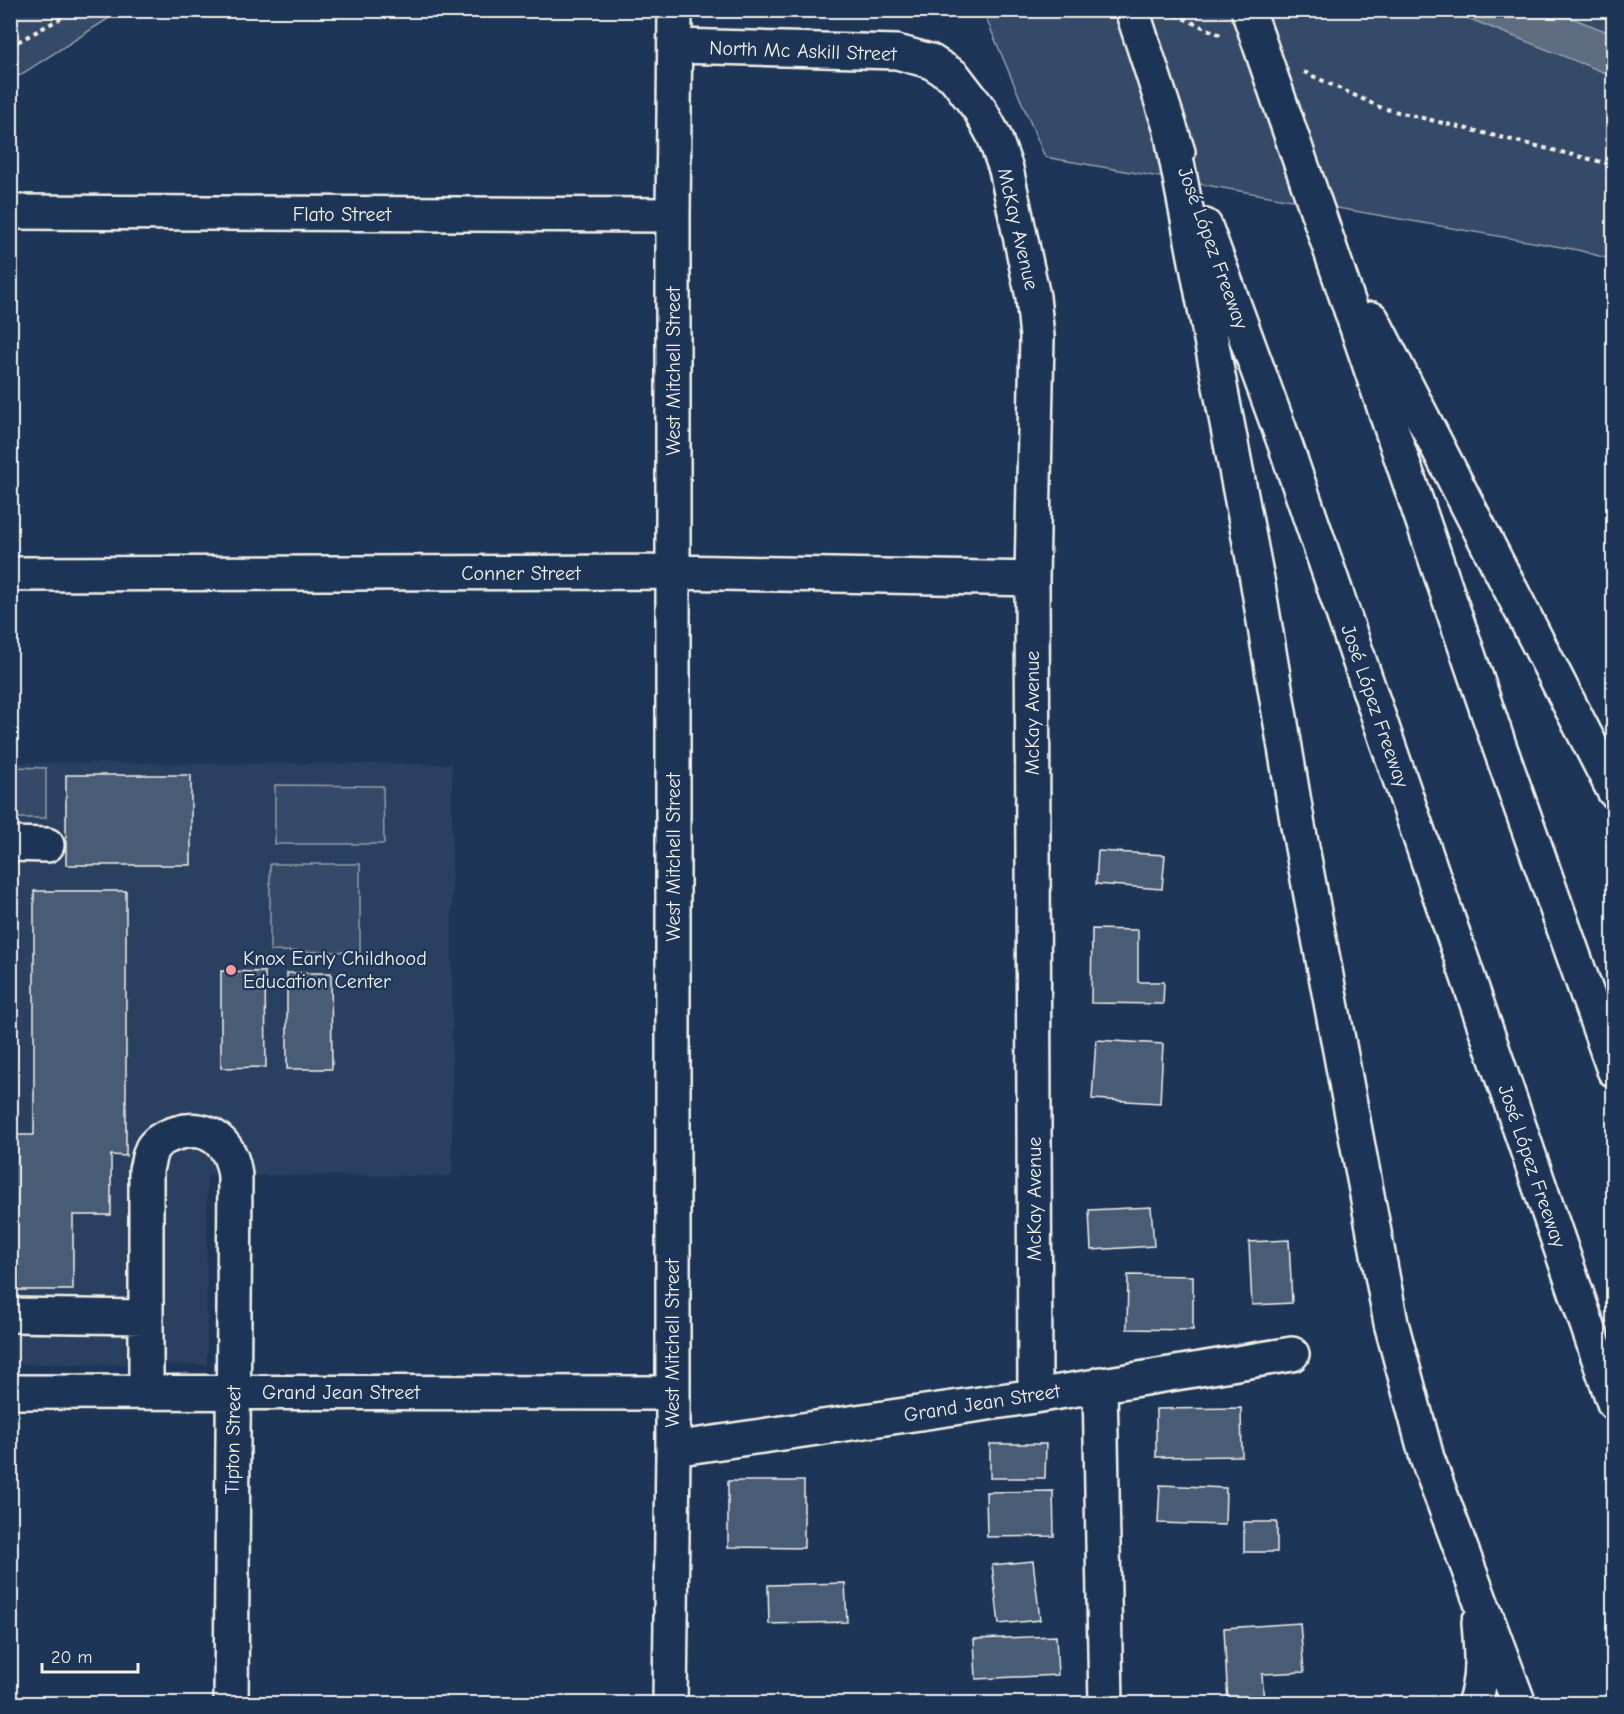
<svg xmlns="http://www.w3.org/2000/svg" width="1624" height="1714" viewBox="0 0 1624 1714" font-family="'Comic Neue',sans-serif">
	<rect width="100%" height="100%" fill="#1d3557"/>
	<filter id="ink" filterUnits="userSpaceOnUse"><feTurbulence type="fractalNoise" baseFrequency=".0167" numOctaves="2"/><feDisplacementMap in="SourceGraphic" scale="12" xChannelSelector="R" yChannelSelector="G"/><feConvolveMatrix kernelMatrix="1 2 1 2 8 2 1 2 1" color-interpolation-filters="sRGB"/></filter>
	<g filter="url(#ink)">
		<path fill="#2a4060" d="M 11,763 L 452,764 L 452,1176 L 207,1175 L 207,1365 L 11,1364 Z"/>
		<path fill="#354a67" stroke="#949ea8" stroke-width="1.5" d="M 11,10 L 120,10 L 120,11 L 11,81 Z
			M 983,11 L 1613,11 L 1613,260 L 1578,250 L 1045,157 Z
			M 11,767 L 46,768 L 46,818 L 11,818 Z
			M 275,785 L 383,786 L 384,844 L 275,844 Z
			M 270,864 L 360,864 L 360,952 L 270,951 Z"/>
		<path fill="#5e6d82" stroke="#9aa2ab" stroke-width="1.5" d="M 1450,11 L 1554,11 L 1613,34 L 1613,76 Z"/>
		<path fill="#485b74" stroke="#f4f1e8" stroke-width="1.5" d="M 66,775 L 191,775 L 191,865 L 66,865 Z
			M 1098,851 L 1165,855 L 1162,889 L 1096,884 Z
			M 34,891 L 126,891 L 126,1156 L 111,1155 L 111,1215 L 73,1215 L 73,1290 L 10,1290 L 10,1135 L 34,1135 Z
			M 1092,929 L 1138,930 L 1138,982 L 1164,982 L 1163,1004 L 1091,1003 Z
			M 221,971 L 265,972 L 266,1067 L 221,1068 Z
			M 287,973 L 331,973 L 332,1069 L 287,1069 Z
			M 1096,1040 L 1163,1044 L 1160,1103 L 1092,1099 Z
			M 1151,1207 L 1154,1246 L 1091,1250 L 1089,1210 Z
			M 1289,1240 L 1292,1303 L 1252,1305 L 1249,1242 Z
			M 1128,1275 L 1193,1276 L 1193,1330 L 1127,1329 Z
			M 1241,1408 L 1242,1456 L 1156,1457 L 1156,1409 Z
			M 990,1444 L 1046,1444 L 1045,1478 L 990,1478 Z
			M 728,1481 L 804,1481 L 804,1548 L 728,1547 Z
			M 1160,1485 L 1226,1488 L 1225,1525 L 1158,1523 Z
			M 1053,1491 L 1054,1536 L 987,1537 L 986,1492 Z
			M 1244,1522 L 1277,1522 L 1277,1552 L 1244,1552 Z
			M 1033,1561 L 1040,1620 L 999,1624 L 992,1565 Z
			M 845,1583 L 847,1622 L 769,1624 L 768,1585 Z
			M 1300,1623 L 1304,1672 L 1262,1674 L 1264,1704 L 1228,1704 L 1224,1628 Z
			M 1056,1636 L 1058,1675 L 976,1679 L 974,1639 Z"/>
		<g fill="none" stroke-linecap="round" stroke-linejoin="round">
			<defs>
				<path id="minor" d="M 675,46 L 897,52 L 930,61 L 954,76 L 980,110 L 994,136 L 1006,169 L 1033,297 L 1037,337 L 1032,579 L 1035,1396
					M 10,212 L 673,215
					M 10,574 L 673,572 L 1032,579
					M 10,844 L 47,845
					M 10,1315 L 146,1317
					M 1100,1384 L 1106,1704
					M 10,1392 L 672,1393
					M 146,1392 L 146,1170 C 148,1163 149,1153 153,1147 C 158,1140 169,1135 177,1133 C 210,1123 232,1145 235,1176 L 231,1704
					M 673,1449 L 1035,1396 L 1292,1354
					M 670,1704 L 673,1449 L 673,215 L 675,10"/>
				<path id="highway" d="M 1132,10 L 1178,152
					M 1171,131 L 1257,579 L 1298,826 L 1391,1323 L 1427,1458 L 1519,1704
					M 1318,213 L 1500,748 L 1614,1070
					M 1205,226 L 1286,447 L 1614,1403
					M 1372,319 L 1614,791
					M 1474,1704 C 1484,1678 1481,1649 1479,1622"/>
			</defs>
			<use href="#minor" stroke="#f4f1e8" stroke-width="38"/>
			<use href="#highway" stroke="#f4f1e8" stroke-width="38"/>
			<path stroke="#f4f1e8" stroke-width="4" stroke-dasharray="4.5 4.5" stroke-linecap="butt" d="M 1167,11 L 1223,36
				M 10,46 L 76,10
				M 1304,72 L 1382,108 L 1614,165"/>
			<use href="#minor" stroke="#1d3557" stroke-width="33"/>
			<use href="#highway" stroke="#1d3557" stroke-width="33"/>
			<defs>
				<path id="highway-bridge" d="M 1248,10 L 1318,213"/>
			</defs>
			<use href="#highway-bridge" stroke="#f4f1e8" stroke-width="38" stroke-linecap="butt"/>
			<use href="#highway-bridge" stroke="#1d3557" stroke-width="33"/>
		</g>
	</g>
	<circle fill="#ff9aa2" stroke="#1d3557" stroke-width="2" cx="231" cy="970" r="6"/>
	<g text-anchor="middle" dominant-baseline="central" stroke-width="4.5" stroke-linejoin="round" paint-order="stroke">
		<g font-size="20" fill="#f4f1e8" stroke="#1d3557">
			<text transform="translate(803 51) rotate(2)">North Mc Askill Street</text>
			<text x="342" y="214">Flato Street</text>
			<text transform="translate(1018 229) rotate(77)">McKay Avenue</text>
			<text transform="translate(1213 248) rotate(70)">José López Freeway</text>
			<text transform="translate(673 371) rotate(-90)">West Mitchell Street</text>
			<text x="521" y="573">Conner Street</text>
			<text transform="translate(1375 706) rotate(71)">José López Freeway</text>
			<text transform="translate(1032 713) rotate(-90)">McKay Avenue</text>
			<text transform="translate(673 857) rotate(-90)">West Mitchell Street</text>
			<text transform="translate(1532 1166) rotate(71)">José López Freeway</text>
			<text transform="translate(1034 1199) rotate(-90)">McKay Avenue</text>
			<text transform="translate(672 1343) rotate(-90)">West Mitchell Street</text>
			<text x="341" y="1392">Grand Jean Street</text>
			<text transform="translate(982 1403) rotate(-9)">Grand Jean Street</text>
			<text transform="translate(233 1440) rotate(-89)">Tipton Street</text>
		</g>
		<g font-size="20" fill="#f4f1e8" stroke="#1d3557" text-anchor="start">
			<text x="243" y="958">Knox Early Childhood<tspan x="243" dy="23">Education Center</tspan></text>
		</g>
	</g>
	<rect width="1624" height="1714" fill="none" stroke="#1d3557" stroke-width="36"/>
	<rect x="18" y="18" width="1588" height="1678" fill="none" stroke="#f4f1e8" stroke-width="2" filter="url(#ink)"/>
	<path d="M42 1663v9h96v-9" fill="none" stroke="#f4f1e8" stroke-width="3"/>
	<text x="51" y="1663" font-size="18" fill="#f4f1e8" stroke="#1d3557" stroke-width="4.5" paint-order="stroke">20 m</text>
</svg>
